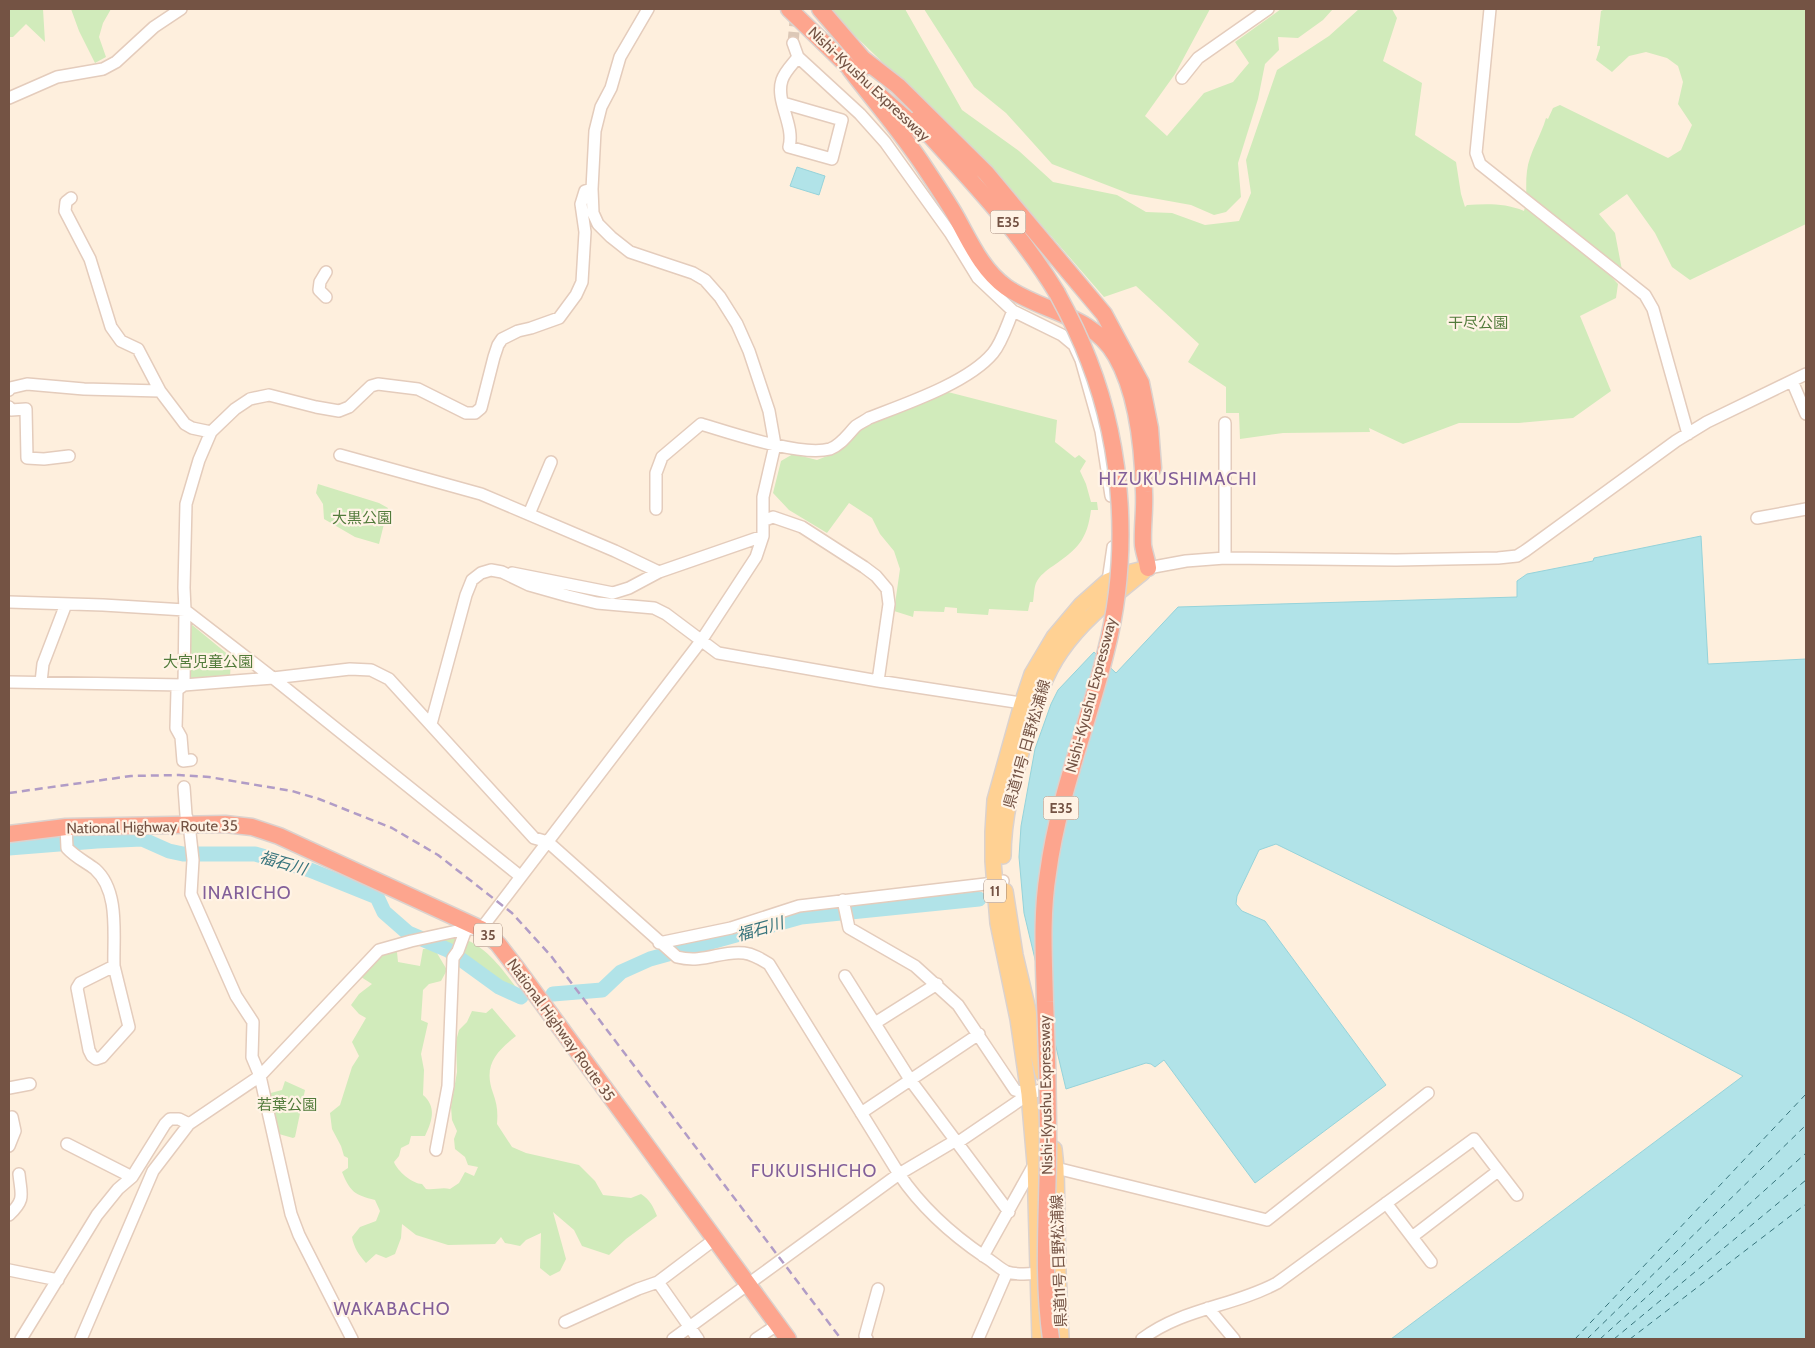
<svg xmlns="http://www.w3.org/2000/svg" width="1815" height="1348" viewBox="0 0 1815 1348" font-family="Cabin,'Noto Sans JP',sans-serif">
	<rect width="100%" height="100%" fill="#feefdd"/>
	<path fill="#d1ebbb" d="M 9,9 L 43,9 L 45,42 L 26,24 L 13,37 L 9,37 Z
		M 71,9 L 111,9 L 103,23 L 99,37 L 106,57 L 95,63 L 79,31 Z
		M 831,9 L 905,9 L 962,110 L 1019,151 L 1053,182 L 1117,195 L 1146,212 L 1172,213 L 1205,225 L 1239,221 L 1251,193 L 1246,160 L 1277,70 L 1329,36 L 1359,9 L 1392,9 L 1397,18 L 1383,61 L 1422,83 L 1415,135 L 1456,162 L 1461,194 L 1465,207 L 1467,205 C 1487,204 1505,203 1524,211 C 1528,198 1525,185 1527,171 C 1529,153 1541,136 1546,118 L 1548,119 L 1553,108 L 1560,105 L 1668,158 L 1681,150 L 1692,125 L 1678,104 L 1683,82 L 1678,66 L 1667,58 L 1646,52 L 1629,56 L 1612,72 L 1596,60 L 1600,48 L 1600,46 L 1597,46 L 1601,11 L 1605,9 L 1806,9 L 1806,224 L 1690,280 L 1672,267 L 1655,233 L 1627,194 L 1599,214 L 1615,233 L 1622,270 L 1602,255 L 1607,272 L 1618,284 L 1616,298 L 1580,316 L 1611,391 L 1573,418 L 1519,423 L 1459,423 L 1403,444 L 1369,428 L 1370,432 L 1283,433 L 1240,439 L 1239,413 L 1226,413 L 1226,387 L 1188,362 L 1199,344 L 1136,286 L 1104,297 L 993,169 L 846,27 Z
		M 924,9 L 1210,9 L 1175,74 L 1145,116 L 1167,136 L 1204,93 L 1233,82 L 1249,63 L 1235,42 L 1281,9 L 1333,9 L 1323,20 L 1298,38 L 1278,37 L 1279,50 L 1265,64 L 1258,99 L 1238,163 L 1241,197 L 1226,212 L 1214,215 L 1191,205 L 1130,194 L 1052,164 L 1006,113 L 974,87 Z
		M 944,391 L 1057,420 L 1055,442 L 1075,458 L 1079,455 L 1086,461 L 1080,471 L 1086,484 L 1091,502 L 1097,502 L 1098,510 L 1091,510 C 1087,541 1077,549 1053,566 C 1047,570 1039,576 1036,583 C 1034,588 1034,596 1033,602 L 1030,602 L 1028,611 L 989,609 L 988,615 L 957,613 L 957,608 L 945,607 L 944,612 L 914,611 L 913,617 L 894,611 L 900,569 L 894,551 L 880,534 L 872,518 L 849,503 L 827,533 L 789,510 L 773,493 L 781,461 L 793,454 L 817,460 L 835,453 L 861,428 L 874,420 Z
		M 318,484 L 379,503 L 388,508 L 379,544 L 355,537 L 324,519 L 323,504 L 316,493 Z
		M 191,624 L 231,657 L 230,678 L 189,682 Z
		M 459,937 C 487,945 505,973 521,994 L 518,996 L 440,941 L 442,939 Z
		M 434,948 L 447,970 L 441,981 L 429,984 L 423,990 L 421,1020 L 428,1023 L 421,1054 L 424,1070 L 423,1095 C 437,1107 432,1121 425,1136 L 411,1136 L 409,1144 L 401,1148 L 399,1156 L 394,1162 C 397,1171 413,1184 422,1184 L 426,1189 C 435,1190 442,1187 450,1189 L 459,1183 L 465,1172 L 474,1176 L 478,1167 L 468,1165 L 465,1157 L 455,1149 L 454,1139 L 457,1131 L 452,1120 L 451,1107 L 457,1072 L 456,1041 L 459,1030 L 467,1022 L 472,1011 L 486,1013 L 492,1008 L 516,1036 C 496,1052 483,1065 493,1093 C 497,1104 498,1111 497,1124 L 512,1147 L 526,1153 L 579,1165 L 595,1181 L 603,1195 L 631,1198 L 641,1194 C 650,1200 653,1206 657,1216 L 626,1239 L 609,1255 L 582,1246 L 574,1230 L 553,1212 L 566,1259 L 560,1271 L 550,1276 L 540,1268 L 541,1233 L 526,1240 L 520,1246 L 505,1243 L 501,1237 L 495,1244 L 448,1245 L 416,1235 L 402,1224 L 401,1238 L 395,1254 L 386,1258 L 376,1254 L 366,1263 C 359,1255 354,1248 352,1237 L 360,1227 L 376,1221 L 380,1211 L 375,1200 C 355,1195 350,1192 342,1172 L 348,1168 L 348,1158 L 344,1156 L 341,1146 L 332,1129 L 330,1113 L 340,1105 L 352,1067 L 359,1056 L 352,1042 L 366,1018 L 359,1014 L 351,1005 L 359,994 L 372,984 L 361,977 L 381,953 L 397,952 L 398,962 L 420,966 L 423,949 Z
		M 285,1081 L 305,1090 L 295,1137 L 293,1138 L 279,1134 L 267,1094 L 282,1090 Z"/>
	<path fill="#b1e3e8" stroke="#96d3da" d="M 797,167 L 825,176 L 819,195 L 790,186 Z
		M 1701,536 L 1708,664 L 1806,659 L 1806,1339 L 1391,1339 L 1743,1076 L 1628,1016 L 1276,844 L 1259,850 L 1237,896 L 1236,904 L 1242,911 L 1265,921 L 1386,1085 L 1255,1183 L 1164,1060 L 1155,1067 L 1151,1064 L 1146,1063 L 1066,1089 L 1024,913 L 1019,857 L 1021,826 L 1035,749 L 1051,704 L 1058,690 L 1094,652 L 1116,673 L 1178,607 L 1517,597 L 1517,581 L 1527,574 L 1593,561 L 1594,558 Z"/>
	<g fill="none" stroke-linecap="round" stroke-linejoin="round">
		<path stroke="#b1e3e8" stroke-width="15" d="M 9,848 L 97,841 L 142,839 L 169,851 L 183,854 L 255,854 L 310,870 L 377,897 L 384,912 L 408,933 L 448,950 L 499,987 L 521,997
			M 553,994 L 602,990 L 621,972 L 650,959 L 801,917 L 979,899"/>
		<path stroke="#37747c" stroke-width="1" stroke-dasharray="6 5" stroke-linecap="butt" d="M 1575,1339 L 1806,1094
			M 1587,1339 L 1806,1125
			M 1600,1339 L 1806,1153
			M 1614,1339 L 1806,1180
			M 1630,1339 L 1806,1204"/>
		<path stroke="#dcc8b7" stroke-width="11" stroke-dasharray="11 5.5" stroke-linecap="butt" d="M 793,43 L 796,10"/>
		<defs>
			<path id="minor" d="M 1490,9 L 1476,153 L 1480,164 L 1645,295 L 1653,309 L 1688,434
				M 793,43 L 798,57 L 860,114 L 885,142 L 951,234 L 978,278 L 1013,311 L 1062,335 L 1074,345 L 1081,360 L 1101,431 L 1111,496
				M 1182,78 L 1198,58 L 1268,9
				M 9,98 L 57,77 L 103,69 L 116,62 L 154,27 L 181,9
				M 783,103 L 842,120 L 832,159 L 789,147 C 795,125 775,101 782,80 C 785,71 793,64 798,57
				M 71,198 L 66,202 L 65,211 L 90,259 L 111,327 L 121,341 L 138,349 L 160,391 L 185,424 L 192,428 L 211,432
				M 326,272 L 320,282 L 319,290 L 326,297
				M 1792,381 L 1806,414
				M 9,390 L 10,388 L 27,384 L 84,389 L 160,391
				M 9,407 L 11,410 L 26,409 L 27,458 L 44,459 L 69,456
				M 1225,423 L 1225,558
				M 340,455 L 481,494 L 615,551 L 659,572
				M 656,509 L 656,473 L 662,457 L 701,424 C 731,433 801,457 830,449 C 841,445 848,434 856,426 C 860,423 865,421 869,418 C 905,404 968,383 993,353 C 1002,342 1007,325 1013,311
				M 529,514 L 551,462
				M 1757,518 L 1806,509
				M 763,521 L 773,517 L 802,527 L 864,567 L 876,576 L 887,589 L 889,604 L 878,681
				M 1148,568 L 1186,561 L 1225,558 L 1396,560 L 1498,558 L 1517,556 L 1525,551 L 1676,441 L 1707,422 L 1806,374
				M 512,573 L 613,593 L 629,588 L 659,572 L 763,536
				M 1108,581 L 1113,547
				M 9,602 L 103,605 L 185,610 L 273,678 L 520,876
				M 9,682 L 184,685 L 273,678 L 350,669 L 371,670 L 389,679 L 534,838 L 548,842 L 677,957 C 704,964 721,950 744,953 C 753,954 761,959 769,964 L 899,1174 C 922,1208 951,1234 985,1257 C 992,1261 1000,1269 1007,1272 C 1019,1276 1034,1273 1046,1273
				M 41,682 L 43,664 L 66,604
				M 431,724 L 466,595 L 472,580 L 481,573 L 491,570 L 502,572 L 529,585 L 568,596 L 597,603 L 654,608 L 666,614 L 718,653 L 878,681 L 1028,704
				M 191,760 L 183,761 L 181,737 L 176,728 L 177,690 L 184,685 L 185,610 L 184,588 L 186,504 L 199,460 L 211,432 L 235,409 L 250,399 L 269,395 L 316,407 L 339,411 L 349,407 L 371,386 L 378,384 L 418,389 L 466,413 L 475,413 L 481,408 L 494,357 L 498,345 L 502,339 L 518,331 L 531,328 L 559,318 L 576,295 L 582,282 L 585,232 L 581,204 L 585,191 L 592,189
				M 184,787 L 186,815 L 189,824 L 193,860 L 191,894 L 236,996 L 253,1022 L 252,1057 L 260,1076 L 291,1214 L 299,1235 L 352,1339
				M 66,827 L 67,848 C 75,857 86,862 95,869 C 120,891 113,936 114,966
				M 843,900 L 849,928 L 915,966 L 958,1005 L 1015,1090 L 1029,1094 L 1046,1088
				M 659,943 L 731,928 L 799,906 L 994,883 L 1003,881
				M 114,966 L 129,1027 L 102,1057 L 96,1059 L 92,1056 L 89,1050 L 77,988 L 80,983 Z
				M 845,976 L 911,1081 L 1009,1212
				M 875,1023 L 937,984
				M 9,1088 L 30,1084
				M 861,1113 L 979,1034
				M 67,1144 L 132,1177
				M 9,1146 L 15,1131 L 12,1117
				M 436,1150 L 448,1086 L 453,958 L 458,951 L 466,929
				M 1056,1168 L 1267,1220 L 1428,1093
				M 1386,1203 L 1431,1262
				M 9,1215 C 26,1199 21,1195 19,1174
				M 1412,1237 L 1498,1171
				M 983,1256 L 1035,1163
				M 9,1270 L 58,1280
				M 658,1282 L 698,1339
				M 1208,1308 L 1234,1339
				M 565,1322 L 638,1289 L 658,1282 L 715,1239
				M 21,1339 L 97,1215 L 118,1189 L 132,1177 L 165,1124 L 170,1119 L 179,1119 L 189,1124
				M 81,1339 L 153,1171 L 189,1124 L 260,1076 L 379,950 L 411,941 L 466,929 L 481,929 L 701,641 L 756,557 L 763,536 L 763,497 L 775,445 L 769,411 L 749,351 L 737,324 L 720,297 L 705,280 L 693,273 L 630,252 L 611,237 L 598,224 L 593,213 L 592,189 L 595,131 L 601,107 L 611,88 L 620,57 L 648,9
				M 673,1339 L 899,1174 L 953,1142 L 957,1143 L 1029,1094
				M 756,1339 L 777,1325
				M 867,1339 L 865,1336 L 878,1289
				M 978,1339 L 1007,1272
				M 1142,1339 C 1183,1308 1232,1307 1277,1283 L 1474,1139 L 1517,1195"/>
			<path id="major" d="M 1003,856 C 1003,816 1014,777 1025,739 C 1034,709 1042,678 1061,651 C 1083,619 1114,596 1143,572
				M 1005,891 L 1015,955 L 1043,1074
				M 1054,1149 L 1056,1168 L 1058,1272 L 1061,1339
				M 1040,1339 L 1035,1163 L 1029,1094 L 1018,1019 L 998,923 L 993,861 L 993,832 L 995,800 L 1022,704 L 1032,674 L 1054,637 L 1081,605 L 1108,581 L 1124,574 L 1148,568"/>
			<path id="highway" d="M 789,9 L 857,75
				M 820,9 L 869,66
				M 862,58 L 898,86 L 986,173 L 1104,314 L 1141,383 L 1150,428 L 1153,468
				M 850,69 C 875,102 903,134 925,168 C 935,183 945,198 954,213 C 969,239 981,269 1006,287 C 1042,312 1093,315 1116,356 C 1138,394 1143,450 1144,492 C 1145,510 1142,528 1143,545 C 1144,553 1147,560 1148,568
				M 879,95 L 922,133
				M 916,120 C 967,177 1017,227 1057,293
				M 9,834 L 66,827 L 225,824 L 252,827 L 279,836 L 481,929 L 498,944 L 518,970 L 788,1339"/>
		</defs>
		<use href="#minor" stroke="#e4ccbc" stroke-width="14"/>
		<use href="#major" stroke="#dbd2ce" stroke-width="18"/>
		<use href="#highway" stroke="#dbd2ce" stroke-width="19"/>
		<use href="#minor" stroke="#fff" stroke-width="11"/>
		<use href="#major" stroke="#ffd193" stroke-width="15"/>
		<use href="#highway" stroke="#fda58e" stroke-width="16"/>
		<path stroke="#b19cc6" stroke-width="2.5" stroke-dasharray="8 5" stroke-linecap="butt" d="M 9,793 L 131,776 L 179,775 L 209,777 L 292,791 L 319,799 L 392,828 L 438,855 L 512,913 L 551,956 L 841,1339"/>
		<defs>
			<path id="highway-bridge" d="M 1051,1339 C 1041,1270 1049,1200 1048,1130 C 1048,1088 1047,1045 1045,1002 C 1044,959 1041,916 1048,873 C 1058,797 1088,725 1106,651 C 1130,557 1124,451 1089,361 C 1080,337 1069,315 1057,293"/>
		</defs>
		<use href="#highway-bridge" stroke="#dbd2ce" stroke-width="19" stroke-linecap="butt"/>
		<use href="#highway-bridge" stroke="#fda58e" stroke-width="16"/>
	</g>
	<g text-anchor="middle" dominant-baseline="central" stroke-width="4.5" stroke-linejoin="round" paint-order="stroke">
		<g fill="#fff3e5" stroke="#9e8374" stroke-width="1">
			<rect x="990.5" y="210.5" width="35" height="23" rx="4"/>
			<rect x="1043.5" y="796.5" width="35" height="23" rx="4"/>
			<rect x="984" y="879.5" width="22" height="23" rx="4"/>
			<rect x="474" y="923.5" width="28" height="23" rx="4"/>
		</g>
		<g font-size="14" font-weight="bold" fill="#745344">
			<text x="1008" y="222">E35</text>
			<text x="1061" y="808">E35</text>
			<text x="995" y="891">11</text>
			<text x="488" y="935">35</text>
		</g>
		<g font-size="15" fill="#745344" stroke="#fff3e5">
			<text transform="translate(869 84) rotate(43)">Nishi-Kyushu Expressway</text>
			<text transform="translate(1091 695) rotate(-75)">Nishi-Kyushu Expressway</text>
			<text transform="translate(1027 744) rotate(-74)">県道11号 日野松浦線</text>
			<text transform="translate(152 827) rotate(-1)">National Highway Route 35</text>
			<text transform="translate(561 1030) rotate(54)">National Highway Route 35</text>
			<text transform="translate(1046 1095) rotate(-91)">Nishi-Kyushu Expressway</text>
			<text transform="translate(1059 1261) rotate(-92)">県道11号 日野松浦線</text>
		</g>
		<g font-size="15" fill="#527b3b" stroke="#fff3e5">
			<text x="1478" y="323">干尽公園</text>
			<text x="362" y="518">大黒公園</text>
			<text x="208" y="662">大宮児童公園</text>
			<text x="287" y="1105">若葉公園</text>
		</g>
		<g font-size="16" font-style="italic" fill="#37747c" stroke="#fff3e5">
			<text transform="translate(283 863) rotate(16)">福石川</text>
			<text transform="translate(760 929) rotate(-16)">福石川</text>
		</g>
		<g font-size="18" letter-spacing="1" fill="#825f99" stroke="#fff3e5">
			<text x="1178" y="479">HIZUKUSHIMACHI</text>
			<text x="247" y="893">INARICHO</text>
			<text x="814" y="1171">FUKUISHICHO</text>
			<text x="392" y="1309">WAKABACHO</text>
		</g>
	</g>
	<rect width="1815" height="1348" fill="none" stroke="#745344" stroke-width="20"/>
</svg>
